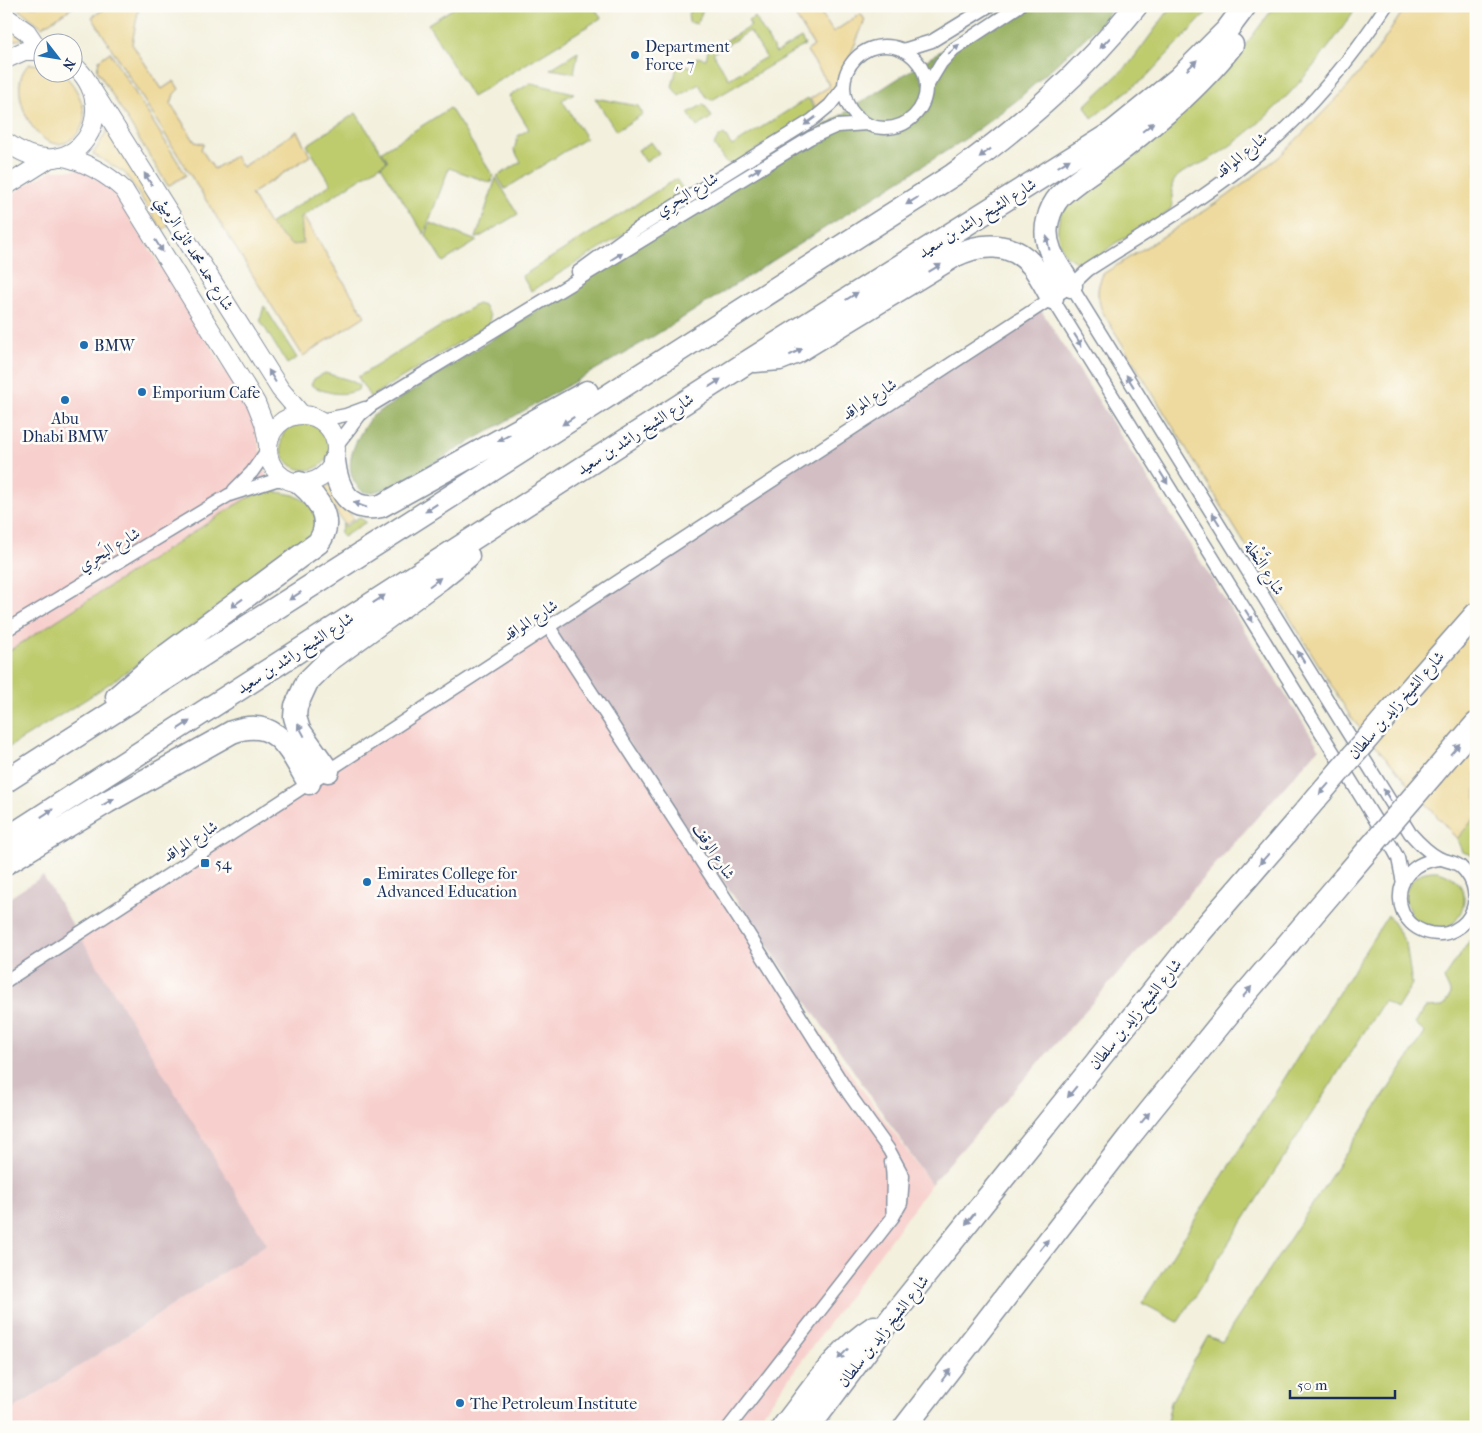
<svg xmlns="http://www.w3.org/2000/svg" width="1482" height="1433" viewBox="0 0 1482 1433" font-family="'IM FELL French Canon',Amiri,serif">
	<rect width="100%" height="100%" fill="#fdfcf7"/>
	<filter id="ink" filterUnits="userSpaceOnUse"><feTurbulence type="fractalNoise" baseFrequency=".02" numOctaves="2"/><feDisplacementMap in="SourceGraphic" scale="10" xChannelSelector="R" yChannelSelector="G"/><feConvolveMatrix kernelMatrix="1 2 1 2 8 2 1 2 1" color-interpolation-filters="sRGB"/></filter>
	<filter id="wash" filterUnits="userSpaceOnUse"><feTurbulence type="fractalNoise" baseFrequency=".0096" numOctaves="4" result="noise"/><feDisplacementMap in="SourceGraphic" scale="20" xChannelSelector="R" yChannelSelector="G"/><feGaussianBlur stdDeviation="1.12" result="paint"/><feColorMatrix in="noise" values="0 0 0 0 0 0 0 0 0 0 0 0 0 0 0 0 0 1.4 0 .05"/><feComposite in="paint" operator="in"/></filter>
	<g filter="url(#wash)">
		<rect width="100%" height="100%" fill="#f3f0dd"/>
		<path fill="#f7d0cd" d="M 53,170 L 84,170 L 113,191 L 251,411 L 272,502 L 6,706 L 6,197 Z
			M 549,627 L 746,930 L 931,1184 L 753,1427 L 6,1427 L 6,1414 L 267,1244 L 69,940 Z"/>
		<path fill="#d2bec3" d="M 1039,307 L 1319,748 L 931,1184 L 549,627 Z
			M 43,876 L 267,1244 L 6,1414 L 6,900 Z"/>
		<path fill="#bfcc6e" stroke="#6d7e66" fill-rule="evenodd" d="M 457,6 L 594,6 L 601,18 L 472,97 L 428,24 Z
			M 1172,6 L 1213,6 L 1146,77 L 1092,118 L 1085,106 L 1130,63 Z
			M 1275,6 L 1357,6 C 1325,56 1285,104 1238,140 C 1227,148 1217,155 1206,161 C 1197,166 1183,170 1176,178 C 1167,188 1176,200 1170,210 C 1154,224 1132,233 1114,244 C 1106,250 1098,259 1089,263 C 1084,265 1079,263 1074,261 C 1051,248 1056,219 1067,200 L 1236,57 Z
			M 694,7 L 703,10 L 697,24 L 689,22 L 688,14 Z
			M 755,17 L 776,53 L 801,38 L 805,45 L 712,100 L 707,98 L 699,84 L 679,96 L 672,87 L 678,63 L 692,67 L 697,57 L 706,59 L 709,47 L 715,47 L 751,26 L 748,21 ZM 750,31 L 766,57 L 729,79 L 713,53 Z
			M 578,52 L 574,73 L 550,69 Z
			M 531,83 L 574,93 L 562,100 L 586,138 L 505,189 L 497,176 L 521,162 L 514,150 L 518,136 L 529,129 L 509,96 Z
			M 595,98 L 638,106 L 643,114 L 616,131 Z
			M 808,98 L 816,112 L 733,164 L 725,162 L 714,145 L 718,138 L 724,134 L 732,146 Z
			M 704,104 L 712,117 L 697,127 L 688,113 Z
			M 450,108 L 493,176 L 491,183 L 449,168 L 424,234 L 381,166 L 388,161 L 382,151 Z
			M 356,113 L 387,161 L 301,217 L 303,244 L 291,245 L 269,224 L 331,184 L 307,145 Z
			M 651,142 L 659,153 L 646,162 L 638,150 Z
			M 496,178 L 518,214 L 478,238 L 476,238 Z
			M 676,179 L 683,189 L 680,199 L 531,291 L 522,276 Z
			M 430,223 L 477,241 L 443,262 L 426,235 Z
			M 477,304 L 484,306 L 490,316 L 489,324 L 370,397 L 358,377 Z
			M 264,306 L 297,358 L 287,364 L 260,320 Z
			M 325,373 L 349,380 L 359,385 L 358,390 C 342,397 325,393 311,385 L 314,379 Z
			M281 445a25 25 0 1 1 50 0a25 25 0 1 1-50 0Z
			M 267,490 L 294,495 L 313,505 L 320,523 L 311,538 L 174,639 L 88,698 L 6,749 L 6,653 L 245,499 Z
			M 359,517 L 366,522 L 343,537 L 340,534 L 343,523 L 345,527 Z
			M 1476,816 L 1476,856 L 1462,852 L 1457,839 Z
			M 1438,871 C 1470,879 1472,910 1447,929 L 1416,926 L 1404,898 C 1410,880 1416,870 1438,871 Z
			M 1388,915 L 1406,943 L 1412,984 L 1397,1009 L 1384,1001 L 1178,1322 L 1142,1303 Z
			M 1476,931 L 1476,1417 L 1469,1427 L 1166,1427 L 1171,1402 L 1208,1336 L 1222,1342 L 1425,1033 L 1415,1024 L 1425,1008 L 1443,1007 L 1451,994 L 1444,979 Z"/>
		<path fill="#97b061" stroke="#597060" d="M 1011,6 L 1115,6 L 1098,26 L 1016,101 L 965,139 L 654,336 L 393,486 L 370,493 L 362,491 C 359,488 356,485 354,481 C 343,460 359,434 371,417 Z"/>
		<path fill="#eeda9e" stroke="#84847e" d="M 15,6 L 75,6 L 42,27 Z
			M 109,6 L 139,6 L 132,44 L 162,89 L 174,81 L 179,89 L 174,94 L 171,104 L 195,142 L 204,144 L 201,149 L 214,169 L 235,156 L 242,167 L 297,131 L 310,156 L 251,194 L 269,224 L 291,245 L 303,244 L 301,217 L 304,218 L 365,316 L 303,356 L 92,17 Z
			M 789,6 L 817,6 L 833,32 L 861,14 L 865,20 L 836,90 L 818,111 L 810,99 L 830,86 L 807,51 L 814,46 Z
			M 1406,6 L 1476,6 L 1476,816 L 1457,839 L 1352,719 L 1102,311 C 1097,295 1096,290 1103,274 L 1226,197 L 1279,157 L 1347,88 L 1377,51 Z
			M 6,20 L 30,38 L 10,41 L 6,44 Z
			M 110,52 L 186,175 L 168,186 L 97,70 L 99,60 Z
			M 30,64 L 42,65 L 42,72 C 47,72 53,71 58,72 C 71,76 83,100 84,113 C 85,120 82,129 77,134 C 42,173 0,85 30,64 Z
			M 112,123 L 176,221 L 162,230 L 125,173 L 93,154 Z
			M 330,484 L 354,519 L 345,525 L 321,489 Z"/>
	</g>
	<g filter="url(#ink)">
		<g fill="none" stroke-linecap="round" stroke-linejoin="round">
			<defs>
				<path id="street" d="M844 87a41 41 0 1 1 82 0a41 41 0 1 1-82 0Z
					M 903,50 L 932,41 L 989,6
					M 926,88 L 941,63 L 954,49 L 1019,6
					M 578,272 L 634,231 L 812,120 L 830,105 L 844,87
					M 1071,286 L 1410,833 C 1418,842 1427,852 1439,858 C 1445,861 1453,861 1460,866 C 1476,880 1480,904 1466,921 C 1460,928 1449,934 1440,934 C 1389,934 1384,864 1440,859
					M 1052,298 L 1392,847 L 1398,858 L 1403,883
					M 321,420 L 346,415 L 365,408
					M 336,446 L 360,415 L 372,405 L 810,138 L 837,126 L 867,124
					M 234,490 L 252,472 L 268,449
					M 549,627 L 746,930 L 849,1094 L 889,1150 L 903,1176 L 901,1203 L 893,1217 L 729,1427
					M 6,630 L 229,495 L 276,480 L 288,480
					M 6,981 L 1052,298 L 1071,286 L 1088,270 C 1147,232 1209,196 1263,150 C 1311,108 1351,60 1386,6
					M 891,1162 C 895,1181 891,1198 893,1217"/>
				<path id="secondary" d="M 6,17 L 27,32 L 39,50
					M 6,59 L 24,51 L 42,51
					M 91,88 L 280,389 L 302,415
					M 6,142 C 77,194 126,108 72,64
					M 64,157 C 88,163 106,173 124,190 L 256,403 L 264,423 L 268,444
					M 6,186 L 49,159
					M268 449a34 34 0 1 1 68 0a34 34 0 1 1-68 0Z"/>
				<path id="highway" d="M 1071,286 C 1058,266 1041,245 1048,220 C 1050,211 1054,203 1060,196 C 1074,182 1093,171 1109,159 C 1131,143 1153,124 1174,106 C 1195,87 1215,67 1232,45
					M 755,361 L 780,359 L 795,353 L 954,256 C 980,243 1011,241 1032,265 C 1040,275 1046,287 1052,298
					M 334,461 C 337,489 349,513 381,506 L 587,392
					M 117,697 L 160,660 L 318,543 C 335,521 318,498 300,483
					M 1390,712 L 1476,614
					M 328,771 L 299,730 L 295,717 L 296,706 L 307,682 L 328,661 L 440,579 L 468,556
					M 1433,774 L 1476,724
					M 6,781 L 953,175 C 1024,124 1081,74 1136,6
					M 6,839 L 749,361 L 1113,132 L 1178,79 L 1227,30 L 1245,6
					M 6,863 L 107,802 L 232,732 C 277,715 290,751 309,783
					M 783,1427 C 811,1392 836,1351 874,1327
					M 809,1427 L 895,1313 L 1102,1055 L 1199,934 L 1296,822
					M 905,1427 L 1129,1137 L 1235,1006 L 1344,878"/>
			</defs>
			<use href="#street" stroke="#87909e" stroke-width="15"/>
			<use href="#secondary" stroke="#87909e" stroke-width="20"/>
			<use href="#highway" stroke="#87909e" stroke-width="25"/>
			<use href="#street" stroke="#fff" stroke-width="12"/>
			<use href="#secondary" stroke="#fff" stroke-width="18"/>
			<use href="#highway" stroke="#fff" stroke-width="22"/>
			<defs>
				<path id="highway-bridge" d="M 1296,822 L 1390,712
					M 1344,878 L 1433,774"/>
			</defs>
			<use href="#highway-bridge" stroke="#87909e" stroke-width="25" stroke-linecap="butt"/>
			<use href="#highway-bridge" stroke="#fff" stroke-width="22"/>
		</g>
		<defs><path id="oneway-solid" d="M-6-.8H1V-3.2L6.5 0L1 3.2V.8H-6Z" transform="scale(1.25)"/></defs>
		<g fill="#8d97ae">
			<use href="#oneway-solid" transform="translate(1105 43) rotate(133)"/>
			<use href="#oneway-solid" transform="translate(954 49) rotate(-41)"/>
			<use href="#oneway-solid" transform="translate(1192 65) rotate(-45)"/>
			<use href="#oneway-solid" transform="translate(810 121) rotate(144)"/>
			<use href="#oneway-solid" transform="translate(1148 127) rotate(-39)"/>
			<use href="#oneway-solid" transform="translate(985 153) rotate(144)"/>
			<use href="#oneway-solid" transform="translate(1064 163) rotate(-32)"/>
			<use href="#oneway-solid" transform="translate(755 171) rotate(-31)"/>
			<use href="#oneway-solid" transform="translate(148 179) rotate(-122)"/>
			<use href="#oneway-solid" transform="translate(912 201) rotate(148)"/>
			<use href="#oneway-solid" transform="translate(1048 243) rotate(-102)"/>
			<use href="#oneway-solid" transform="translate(159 246) rotate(58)"/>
			<use href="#oneway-solid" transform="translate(617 256) rotate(-32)"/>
			<use href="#oneway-solid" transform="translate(935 268) rotate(-31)"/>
			<use href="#oneway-solid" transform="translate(852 296) rotate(-32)"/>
			<use href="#oneway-solid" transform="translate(1078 340) rotate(58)"/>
			<use href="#oneway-solid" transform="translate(796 352) rotate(-27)"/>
			<use href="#oneway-solid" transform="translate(272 376) rotate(-121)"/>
			<use href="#oneway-solid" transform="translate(1130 381) rotate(-122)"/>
			<use href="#oneway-solid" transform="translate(715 383) rotate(-33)"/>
			<use href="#oneway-solid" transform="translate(568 421) rotate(147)"/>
			<use href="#oneway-solid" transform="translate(504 438) rotate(151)"/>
			<use href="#oneway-solid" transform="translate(1164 478) rotate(58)"/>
			<use href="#oneway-solid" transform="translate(360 505) rotate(-160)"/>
			<use href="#oneway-solid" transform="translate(431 508) rotate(147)"/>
			<use href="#oneway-solid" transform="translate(1216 519) rotate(-122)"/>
			<use href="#oneway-solid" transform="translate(435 582) rotate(-37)"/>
			<use href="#oneway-solid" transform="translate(295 596) rotate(147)"/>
			<use href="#oneway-solid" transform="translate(379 599) rotate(-33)"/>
			<use href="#oneway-solid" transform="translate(237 603) rotate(144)"/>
			<use href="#oneway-solid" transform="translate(1249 616) rotate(58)"/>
			<use href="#oneway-solid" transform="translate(1301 657) rotate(-122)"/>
			<use href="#oneway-solid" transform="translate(184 725) rotate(-33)"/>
			<use href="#oneway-solid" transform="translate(301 730) rotate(-118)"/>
			<use href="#oneway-solid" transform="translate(1455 749) rotate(-49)"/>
			<use href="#oneway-solid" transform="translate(1324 789) rotate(131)"/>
			<use href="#oneway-solid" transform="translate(1387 795) rotate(-122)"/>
			<use href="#oneway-solid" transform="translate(108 802) rotate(-30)"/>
			<use href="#oneway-solid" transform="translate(47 813) rotate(-33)"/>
			<use href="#oneway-solid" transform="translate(1264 859) rotate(131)"/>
			<use href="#oneway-solid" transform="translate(1247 992) rotate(-50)"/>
			<use href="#oneway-solid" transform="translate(1072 1092) rotate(129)"/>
			<use href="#oneway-solid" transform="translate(1145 1118) rotate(-51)"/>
			<use href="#oneway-solid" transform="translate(970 1219) rotate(129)"/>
			<use href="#oneway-solid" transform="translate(1044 1245) rotate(-52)"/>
			<use href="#oneway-solid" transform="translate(843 1354) rotate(134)"/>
			<use href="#oneway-solid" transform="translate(946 1375) rotate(-53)"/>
		</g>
	</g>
	<g fill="#1f6fb2" stroke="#fdfcf7" stroke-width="2">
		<circle cx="635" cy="55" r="5"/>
		<circle cx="84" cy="345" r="5"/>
		<circle cx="142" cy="392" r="5"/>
		<circle cx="65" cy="400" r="5"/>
		<rect x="200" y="858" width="10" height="10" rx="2.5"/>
		<circle cx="367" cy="882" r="5"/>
		<circle cx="460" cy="1403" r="5"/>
	</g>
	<g text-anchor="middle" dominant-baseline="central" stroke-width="5" stroke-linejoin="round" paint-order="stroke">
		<g font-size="16" fill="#1b2f5e" stroke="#fdfcf7" text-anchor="start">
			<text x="645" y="46">Department<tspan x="645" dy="18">Force 7</tspan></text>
			<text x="94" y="345">BMW</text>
			<text x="152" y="392">Emporium Cafe</text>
			<text x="65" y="418" text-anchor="middle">Abu<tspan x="65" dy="18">Dhabi BMW</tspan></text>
			<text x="215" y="863">54</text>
			<text x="377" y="873">Emirates College for<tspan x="377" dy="18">Advanced Education</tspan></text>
			<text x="470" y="1403">The Petroleum Institute</text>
		</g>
		<g font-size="16" fill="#1b2f5e" stroke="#fdfcf7">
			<text transform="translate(1241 155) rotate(-39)">شارع المواقد</text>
			<text transform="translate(687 194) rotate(-31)">شارع البَحرِي</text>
			<text transform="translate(977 218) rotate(-32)">شارع الشيخ راشد بن سعيد</text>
			<text transform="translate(195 253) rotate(58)">شارع حمد محمد ثاني الرميثي</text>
			<text transform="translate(869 399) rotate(-33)">شارع المواقد</text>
			<text transform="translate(635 434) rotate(-33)">شارع الشيخ راشد بن سعيد</text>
			<text transform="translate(109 549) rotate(-31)">شارع البَحرِي</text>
			<text transform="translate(1265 568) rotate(58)">شارع النَّخْلة</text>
			<text transform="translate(530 620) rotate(-33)">شارع المواقد</text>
			<text transform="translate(295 653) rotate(-33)">شارع الشيخ راشد بن سعيد</text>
			<text transform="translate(1396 705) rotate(-49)">شارع الشيخ زايد بن سلطان</text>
			<text transform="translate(190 841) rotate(-33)">شارع المواقد</text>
			<text transform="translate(714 851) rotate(57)">شارع الوقف</text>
			<text transform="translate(1135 1014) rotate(-51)">شارع الشيخ زايد بن سلطان</text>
			<text transform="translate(883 1331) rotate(-52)">شارع الشيخ زايد بن سلطان</text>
		</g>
	</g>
	<rect width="1482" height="1433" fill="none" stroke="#fdfcf7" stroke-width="25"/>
	<g transform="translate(58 58) rotate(121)"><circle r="24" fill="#fdfcf7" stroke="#a3aaba"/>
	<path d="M0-4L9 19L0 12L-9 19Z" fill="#1f6fb2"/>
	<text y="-8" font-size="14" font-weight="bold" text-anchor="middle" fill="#1b2f5e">N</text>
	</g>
	<path d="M1290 1390v8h105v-8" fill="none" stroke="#1b2f5e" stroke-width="2.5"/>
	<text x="1297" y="1390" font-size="15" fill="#1b2f5e" stroke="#fdfcf7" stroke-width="4" paint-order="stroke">50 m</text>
</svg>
